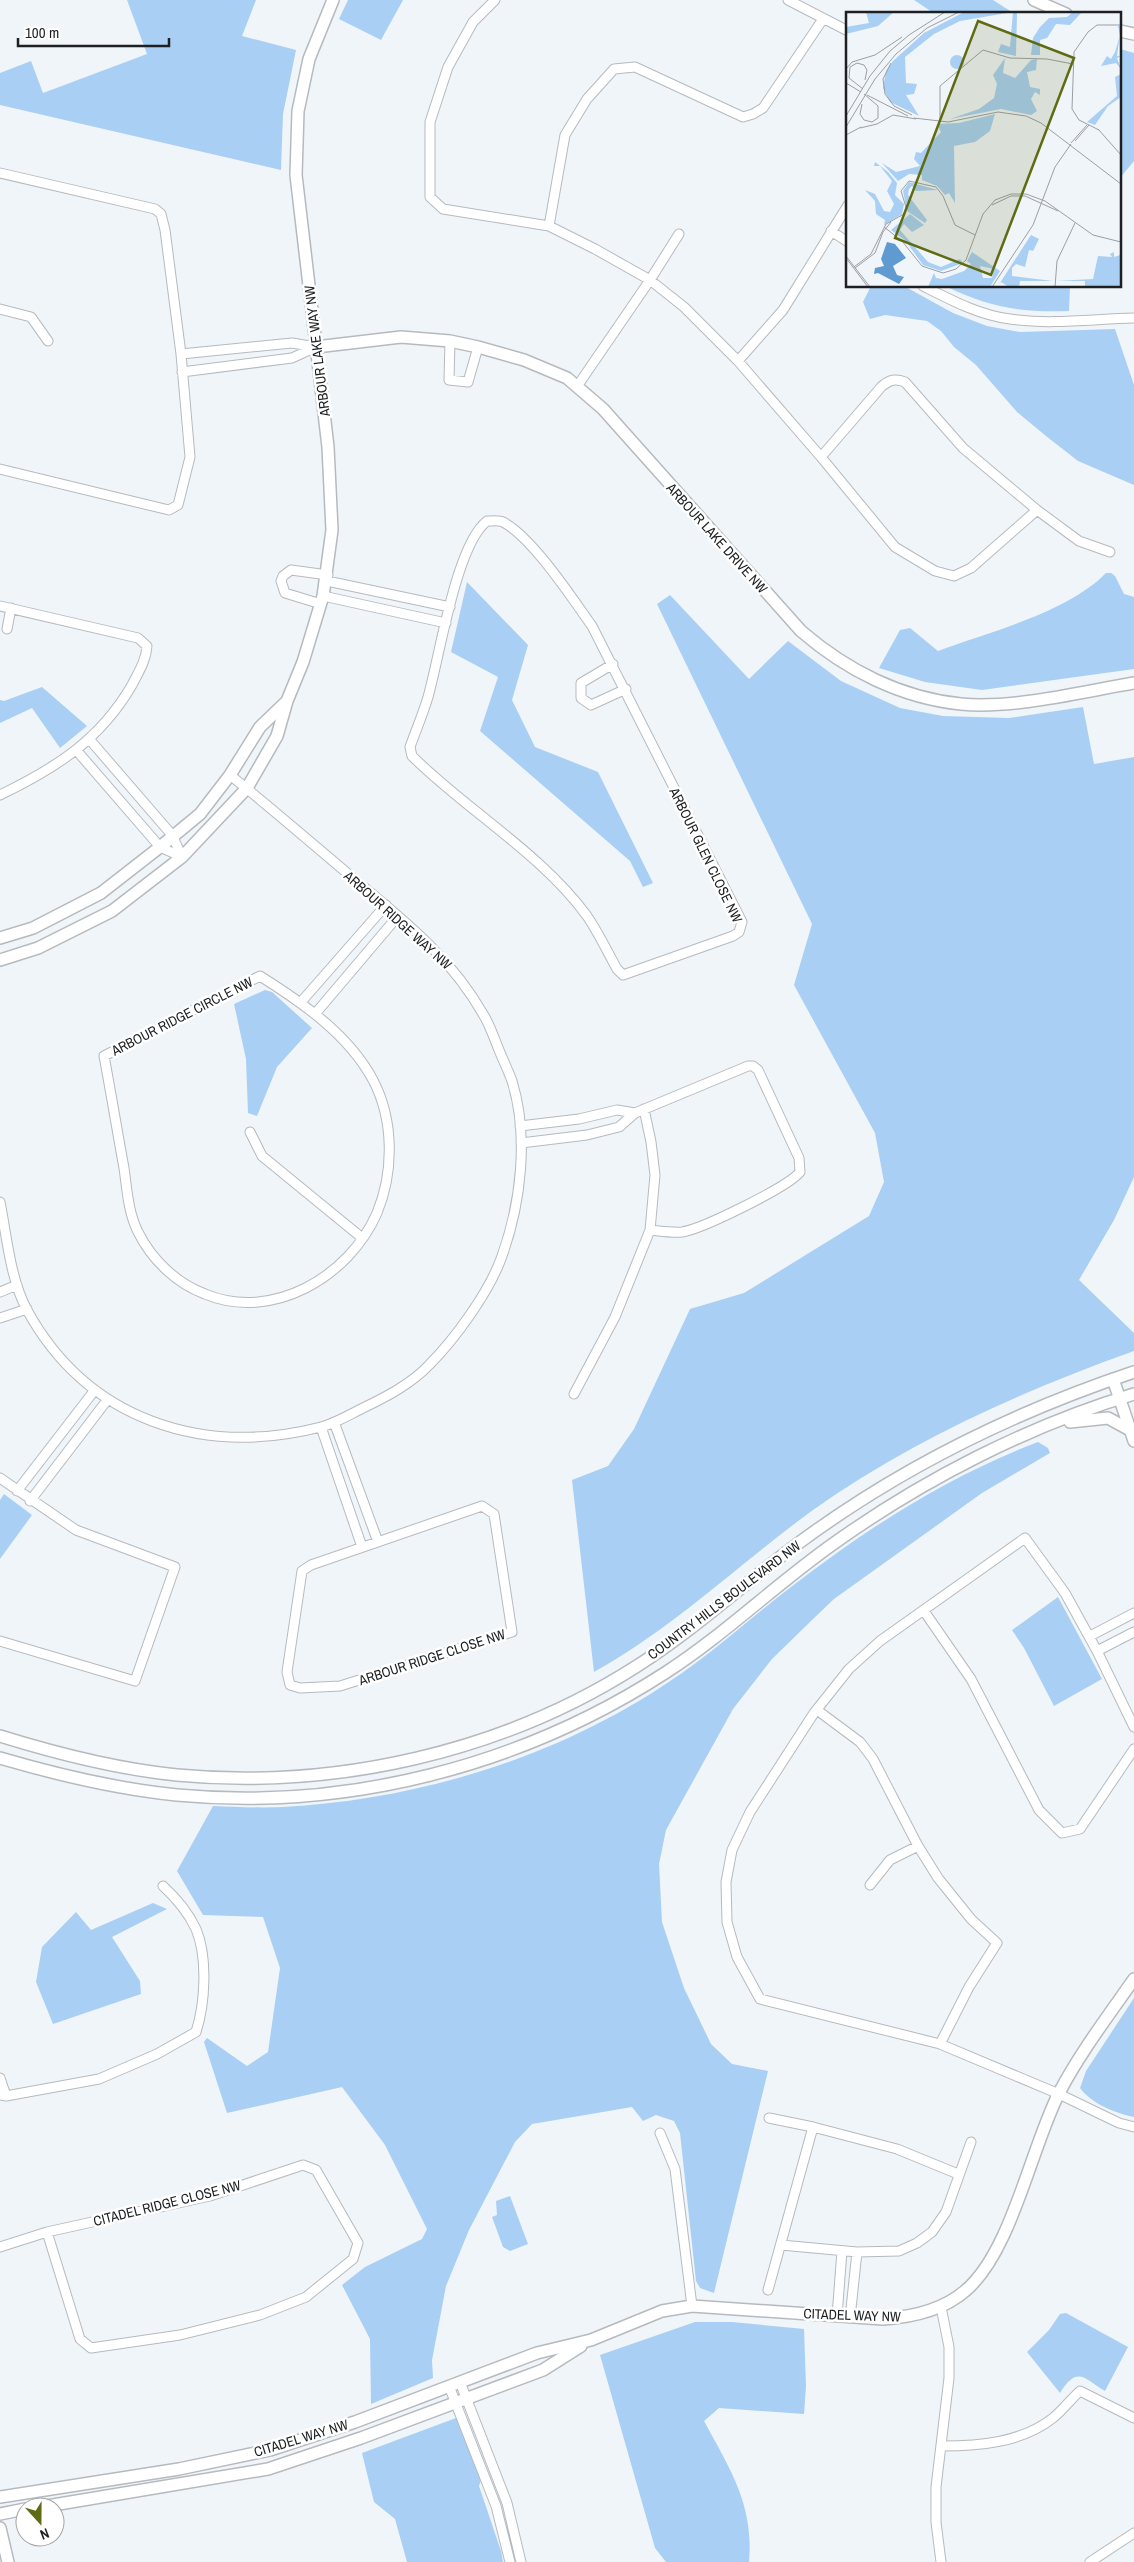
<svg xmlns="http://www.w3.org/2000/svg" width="1134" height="2562" viewBox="0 0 1134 2562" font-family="'Archivo Narrow',sans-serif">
	<rect width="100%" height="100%" fill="#f0f5f9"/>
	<path fill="#a9cff4" d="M 127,0 L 256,0 L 242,36 L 296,50 L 283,114 L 281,170 L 0,105 L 0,73 L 31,61 L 43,93 L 147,54 Z
		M 348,0 L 403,0 L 381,40 L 339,19 Z
		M 914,0 L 993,0 L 1015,14 L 935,14 Z
		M 1120,49 L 1134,53 L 1134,161 L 1120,178 Z
		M 871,286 L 904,286 L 953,313 L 987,326 L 1020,332 L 1115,329 L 1134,385 L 1134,485 L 1078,461 L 1046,436 L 1017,412 L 976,365 L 954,347 L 941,331 L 927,321 L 885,315 L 870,319 L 863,302 Z
		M 945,286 L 1070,286 L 1069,311 C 1021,313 988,307 945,286 Z
		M 1106,573 L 1111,573 L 1115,576 L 1124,594 L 1134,597 L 1134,669 L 982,690 L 925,682 L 879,668 L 900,630 L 910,628 L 938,651 C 990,632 1068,612 1106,573 Z
		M 467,582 L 528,645 L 512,700 L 535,747 L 598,772 L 653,883 L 643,887 L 630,861 L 480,731 L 498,677 L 451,652 Z
		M 670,595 L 749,679 L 788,641 L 841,681 L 900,708 L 943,716 L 1009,718 L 1083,707 L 1094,764 L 1134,757 L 1134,1177 L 1114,1220 L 1079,1280 L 1134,1333 L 1134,1351 C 1022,1391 910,1441 813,1510 C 739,1564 673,1628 594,1672 L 572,1480 L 608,1466 L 634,1429 L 690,1309 L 744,1293 L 869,1216 L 884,1182 L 875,1133 L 794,985 L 812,924 L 657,604 Z
		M 42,687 L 87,726 L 60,748 L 32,708 L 0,723 L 0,700 L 4,701 Z
		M 265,990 L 272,992 L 312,1028 L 277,1067 L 257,1116 L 248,1113 L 246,1059 L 234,1004 Z
		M 1038,1442 L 1048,1448 L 1050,1453 L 982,1493 L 834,1599 L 812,1620 L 772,1659 L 733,1709 L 666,1830 L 659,1864 L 662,1922 L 684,1988 L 711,2044 L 732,2064 L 768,2071 L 714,2293 L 700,2288 L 696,2281 L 680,2133 L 674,2121 L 656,2115 L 643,2121 L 632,2107 L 532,2124 L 515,2142 L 469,2230 L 446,2286 L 432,2360 L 433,2378 L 371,2404 L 370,2339 L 342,2285 L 365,2267 L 422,2239 L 427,2229 L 385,2145 L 342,2087 L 227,2113 L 204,2042 L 207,2038 L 247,2066 L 268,2052 L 280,1968 L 263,1917 L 203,1915 L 177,1871 L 213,1806 C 236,1807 260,1808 283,1807 C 428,1799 575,1752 693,1665 C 727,1640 758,1612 791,1587 C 866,1529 948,1476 1038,1442 Z
		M 4,1494 L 32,1515 L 0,1559 L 0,1500 Z
		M 1058,1597 L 1102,1679 L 1054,1706 L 1024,1648 L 1012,1630 Z
		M 153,1903 L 167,1909 L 112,1937 L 140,1981 L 141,1994 L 53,2024 L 36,1982 L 42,1947 L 76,1912 L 91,1930 Z
		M 1134,1998 L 1134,2117 C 1115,2113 1092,2104 1080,2088 L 1086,2071 Z
		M 510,2196 L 528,2244 L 510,2251 L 503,2247 L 492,2217 L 497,2215 L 496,2201 Z
		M 1066,2313 L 1128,2347 L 1105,2391 C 1085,2380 1078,2364 1060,2393 L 1027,2352 L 1049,2330 L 1060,2314 Z
		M 695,2322 L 732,2322 L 804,2329 L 806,2386 L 804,2414 L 719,2408 L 704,2421 C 730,2469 754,2505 749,2562 L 666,2562 L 655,2548 L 600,2355 Z
		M 456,2418 L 481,2480 L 479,2486 L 501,2551 L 503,2562 L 407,2562 L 395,2519 L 374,2502 L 362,2453 Z"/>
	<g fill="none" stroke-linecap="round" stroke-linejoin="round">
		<defs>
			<path id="street" d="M 495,0 L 473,22 L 448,67 L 430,122 L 430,197 L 443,209 L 549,226 L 595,249 L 650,280 L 684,307 L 738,361 L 783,310 L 848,205
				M 788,0 L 848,31
				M 0,173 L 155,209 L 161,214 L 165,230 L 181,354 L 190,457 L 178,505 L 169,510 L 0,469
				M 549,226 L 565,135 L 587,99 L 614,69 L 635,67 L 743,117 L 753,114 L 763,108 L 823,19
				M 831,231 L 848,242
				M 923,286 C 951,300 979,315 1010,319 C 1050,325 1093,319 1134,318
				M 0,309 L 31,317 L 48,341
				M 450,341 L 449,380 L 468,382 L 478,347
				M 181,354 L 292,343 L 316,347
				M 738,361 L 821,457 L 895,547 L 935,571 L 954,576 L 971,568 L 1037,510
				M 182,372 L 292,358 L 316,347
				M 578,385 L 650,280 L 679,234
				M 821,457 L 882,386 C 890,380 895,378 905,382 L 963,448 L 1037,510 L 1079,541 L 1110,552
				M 487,521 C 492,521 499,520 503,522 C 532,537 572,598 592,626 L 742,922 L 739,932 L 733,936 L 623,975 L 617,969 C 607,951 598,932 587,916 C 542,854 465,809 412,756 L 410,747 C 416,730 423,714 428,697 C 440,655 456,545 487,521 Z
				M 327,581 L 450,607
				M 323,596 L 446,623
				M 321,604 L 285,593 L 281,581 L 283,576 L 291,570 L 328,575
				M 0,606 L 138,638 L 147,646 C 146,661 139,671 132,685 C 100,740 56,768 0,795
				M 7,629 L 11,608
				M 613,664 L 581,683 L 581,698 L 591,705 L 626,689
				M 90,740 L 172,835 L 182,857
				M 77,751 L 160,847 L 182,857
				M 260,976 C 303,1003 349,1035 373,1080 C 394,1120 394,1172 377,1213 C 349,1277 272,1322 205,1294 C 176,1283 152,1260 138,1232 C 128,1212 127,1189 124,1168 C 117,1130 111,1093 104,1056 Z
				M 301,1002 L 386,905
				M 315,1014 L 398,916
				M 520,1126 L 579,1119 L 617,1110 L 635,1113
				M 250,1132 L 262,1156 L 361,1237
				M 521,1143 L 587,1135 L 619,1127 L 635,1113 L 748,1066 L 753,1066 L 758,1070 L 799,1158 L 800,1172 C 788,1187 702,1229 682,1232 C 672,1233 660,1231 650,1230
				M 0,1202 C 7,1237 10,1278 27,1310 C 88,1421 203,1457 321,1427 C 336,1423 349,1415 363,1408 C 386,1397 411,1384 429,1365 C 455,1339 490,1291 502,1256 C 521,1203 529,1136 512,1081 C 508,1070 503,1060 499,1050 C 494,1038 490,1025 483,1014 C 449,954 398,916 347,873 C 308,840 270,807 230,775
				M 0,1292 L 17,1285
				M 0,1318 L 27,1309
				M 574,1394 L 615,1317 L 650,1230 L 655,1175 L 651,1142 L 644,1109
				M 334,1422 L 378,1542
				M 321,1427 L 362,1547
				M 0,1478 L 76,1530 L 175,1567 L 135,1681 L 0,1641
				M 17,1491 L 94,1391
				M 30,1501 L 108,1399
				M 482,1506 L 494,1514 L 512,1632 L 340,1686 L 300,1688 L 290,1685 L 287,1672 L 302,1571 L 311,1565 Z
				M 924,1611 L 971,1679 L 1039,1810 L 1062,1833 L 1080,1829 L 1134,1749
				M 1090,1636 L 1134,1613
				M 1097,1651 L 1134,1632
				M 817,1710 L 860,1742 L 873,1759 L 918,1846 L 938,1878 L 971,1919 L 997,1943 L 969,1987 L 940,2044
				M 1134,1727 L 1097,1651 L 1065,1593 L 1025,1538 L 880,1641 L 849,1669 L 814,1713 L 750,1812 L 732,1850 L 726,1882 L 727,1922 L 737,1957 L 760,1999 L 940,2044 L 1059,2094 L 1119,2123 L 1134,2127
				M 870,1885 L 890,1860 L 918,1846
				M 0,2078 L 6,2096
				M 0,2095 L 6,2096 L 99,2079 L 157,2054 L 196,2032 C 205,2004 208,1958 196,1929 C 189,1914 176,1898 163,1886
				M 769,2118 L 813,2127
				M 660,2133 L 675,2169 L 692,2306
				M 781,2245 L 857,2252 L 899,2251 L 917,2243 L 932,2232 L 946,2212 L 971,2142
				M 0,2247 L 47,2232 L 210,2196 L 303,2165 L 316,2170 L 358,2243 L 353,2259 L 306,2297 L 260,2315 L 180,2335 L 91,2348 L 80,2339 L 47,2232
				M 768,2290 L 813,2127 L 897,2149 L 958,2174
				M 941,2307 L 949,2347 L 949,2378 L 936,2487 L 936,2522 L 941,2562
				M 837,2316 L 842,2251
				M 850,2318 L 857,2252
				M 460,2382 L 507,2503 L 521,2562
				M 449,2386 L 496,2506 L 510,2562
				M 941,2446 C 979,2446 1021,2443 1053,2418 C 1063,2410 1071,2399 1080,2391 L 1134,2418
				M 1090,2562 L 1134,2533"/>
			<path id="secondary" d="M 1034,0 L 1066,14
				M 1120,31 L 1134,34
				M 316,347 L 401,337 L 450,341 L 478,347 L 524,360 L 567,378 L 603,409 L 801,631 C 846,670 901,698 961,704 C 1014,709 1081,692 1134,683
				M 0,938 L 33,928 L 101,893 L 160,847 L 200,814 L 230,775 L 260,727 L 286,702
				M 0,960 L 38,948 L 112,911 L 182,857 L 247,788 L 277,736 L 287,701 L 303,662 L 323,596 L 332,530 L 328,447 L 296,175 L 298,111 L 309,59 L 333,0
				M 1113,1379 L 1134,1441
				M 1070,1422 L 1108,1418 L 1130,1430
				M 0,1736 C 58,1754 116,1769 177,1775 C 335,1790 503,1752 637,1666 C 694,1630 742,1585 796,1545 C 898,1469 1014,1412 1134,1372
				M 0,1758 C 58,1775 117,1789 177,1795 C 347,1811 521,1766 665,1673 C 724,1635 775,1585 833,1544 C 924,1479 1028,1426 1134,1394
				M 0,2497 L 179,2469 L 270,2450 L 355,2422 L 537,2353 L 591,2340 L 662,2311 L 692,2306 L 883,2319 C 912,2317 942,2311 965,2291 C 1011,2253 1031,2148 1059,2093 C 1080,2053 1108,2016 1134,1979
				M 41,2507 L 268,2469 L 361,2438 L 543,2370 L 581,2346
				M 0,2514 L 25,2509
				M 0,2528 L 8,2562"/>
		</defs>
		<use href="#street" stroke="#b6babf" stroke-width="11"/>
		<use href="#secondary" stroke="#b6babf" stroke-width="14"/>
		<use href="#street" stroke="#fff" stroke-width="9"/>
		<use href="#secondary" stroke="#fff" stroke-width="11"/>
	</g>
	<g text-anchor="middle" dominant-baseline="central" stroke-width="5" stroke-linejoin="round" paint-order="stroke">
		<g font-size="14" fill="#1d1f20" stroke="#fff">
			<text transform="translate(317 351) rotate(-97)">ARBOUR LAKE WAY NW</text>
			<text transform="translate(717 538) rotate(48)">ARBOUR LAKE DRIVE NW</text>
			<text transform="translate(706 855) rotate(64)">ARBOUR GLEN CLOSE NW</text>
			<text transform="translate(398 920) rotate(42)">ARBOUR RIDGE WAY NW</text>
			<text transform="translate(182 1016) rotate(-27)">ARBOUR RIDGE CIRCLE NW</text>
			<text transform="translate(724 1600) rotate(-37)">COUNTRY HILLS BOULEVARD NW</text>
			<text transform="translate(432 1657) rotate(-18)">ARBOUR RIDGE CLOSE NW</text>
			<text transform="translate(167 2203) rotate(-14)">CITADEL RIDGE CLOSE NW</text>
			<text transform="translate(852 2315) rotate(2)">CITADEL WAY NW</text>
			<text transform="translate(301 2438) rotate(-17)">CITADEL WAY NW</text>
		</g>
	</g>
	<g transform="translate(846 12)">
		<rect width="275" height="275" fill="#f0f5f9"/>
		<path d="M 20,0 L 48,0 L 32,14 L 0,22 L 0,15 L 23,11 ZM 118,0 L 171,0 L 170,44 L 152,40 L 155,32 L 164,35 L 167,0 L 114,9 L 88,22 L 59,45 L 60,71 L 71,72 L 68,82 L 60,83 L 73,104 L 44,90 L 37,76 L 40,59 L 47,49 L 78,21 ZM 227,0 L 236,0 L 224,13 L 210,12 L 201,26 L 194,28 L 194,43 L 185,43 L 187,26 L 194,15 L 203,6 L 221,5 ZM 272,14 L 275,14 L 271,44 L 275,44 L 271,46 L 275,57 L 270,51 L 255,54 L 261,44 L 265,47 L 269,40 L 274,23 ZM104 50a7 7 0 1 1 14 0a7 7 0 1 1-14 0ZM 159,46 L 157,61 L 169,66 L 185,48 L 191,47 L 190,58 L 181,60 L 184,75 L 194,77 L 194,83 L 189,80 L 185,87 L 191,99 L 185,103 L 155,97 L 104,107 L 133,97 L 148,86 L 151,72 L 147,63 ZM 275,62 L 275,85 L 262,94 L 249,113 L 241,110 L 271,84 L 269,65 ZM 149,102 L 144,119 L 129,130 L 108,134 L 109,191 L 103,181 L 99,183 L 91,174 L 76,168 L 76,163 L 63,162 L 52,169 L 36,151 L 50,160 L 74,154 L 68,147 L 70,140 L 75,141 L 95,120 L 91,112 L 113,111 ZM 29,150 L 42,160 L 51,171 L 49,183 L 58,192 L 56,202 L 38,213 L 39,208 L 30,202 L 29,189 L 19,178 L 29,182 L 38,199 L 44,200 L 48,192 L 41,179 L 46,169 L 34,154 L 28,154 ZM 63,170 L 92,178 L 70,179 L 66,174 L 63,177 L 62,183 L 81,208 L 79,211 L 61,199 L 57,179 ZM 64,202 L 78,213 L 66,220 L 58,212 L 54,218 L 82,250 L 95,255 L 114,247 L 117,251 L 95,259 L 77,253 L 59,228 L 45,218 ZM 185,223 L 193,227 L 187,239 L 183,238 L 179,255 L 170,252 L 166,256 L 166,264 L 207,269 L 174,269 L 173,275 L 163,275 L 155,270 L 152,274 ZM 126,240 L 154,259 L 144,275 L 82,275 L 88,261 L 90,266 L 96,267 L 118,259 L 125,252 L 121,249 ZM 134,254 L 148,257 L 146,266 L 137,266 ZM 268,240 L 268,245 L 274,243 L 275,275 L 239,275 L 239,269 L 210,269 L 247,267 L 252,244 L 266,245 L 264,242 Z" fill="#a9cff4" fill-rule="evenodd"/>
		<path d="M 41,230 L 49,232 L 60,246 L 47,254 L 51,263 L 58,265 L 53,272 L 32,261 L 28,262 L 29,256 L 38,254 L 35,247 Z" fill="#5f9ad0"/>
		<path fill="none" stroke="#9c9fa2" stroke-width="1" d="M 45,51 L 37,67 L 39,82 L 48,94 L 66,103M 0,57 L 6,50 L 29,43 L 56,25M 0,71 L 15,80M 17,77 L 3,66 L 4,55 L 11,51 L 18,53 L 21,58 L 19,68M 21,83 L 62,104M 16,92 L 14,102 L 18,108 L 26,110 L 32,106 L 32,94 L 18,82M 0,104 L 24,64 L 44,39 L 63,23 L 99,0M 68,106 L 102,110 L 152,100 L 180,104 L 195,111 L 275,172M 94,108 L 94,74 L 137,38 L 164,46 L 201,47 L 227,52M 0,115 L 29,67 L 50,42 L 81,16 L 113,0M 14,116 L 31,112 L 47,103 L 70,107M 252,117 L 275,143M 253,118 L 233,108 L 226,97 L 228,40 L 242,20 L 251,13 L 275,13M 0,123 L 15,115M 229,129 L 243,113M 225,131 L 241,113M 146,193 L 165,184 L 179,184 L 212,199M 38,215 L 56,229 L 76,254 L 97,261 L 110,257 L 120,248 L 137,202 L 149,188 L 165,182 L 180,182 L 199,189 L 247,223 L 275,230M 0,244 L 24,275M 0,246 L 22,275M 8,255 L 25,242 L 40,212 L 58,202 L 60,195 L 55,179 L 63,169 L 90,175 L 97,184 L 109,213 L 129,223M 9,256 L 29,241 L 37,220 L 45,210M 146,275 L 187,213 L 209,155 L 225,132M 209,275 L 211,249 L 229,211"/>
		<path fill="#5f6b12" fill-opacity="0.15" stroke="#5f6b12" stroke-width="2.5" d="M 132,9 L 228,46 L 145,263 L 49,226 Z"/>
		<rect width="275" height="275" fill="none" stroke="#1d1f20" stroke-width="2.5"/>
	</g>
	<g transform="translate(40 2522) rotate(159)"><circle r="24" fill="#ffffff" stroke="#a5a5a6"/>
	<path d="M0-4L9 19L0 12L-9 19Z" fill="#5f6b12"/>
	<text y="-8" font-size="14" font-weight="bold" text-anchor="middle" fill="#1d1f20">N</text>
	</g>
	<path d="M18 38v8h151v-8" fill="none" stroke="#1d1f20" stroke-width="2.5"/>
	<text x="25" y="38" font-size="15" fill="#1d1f20" stroke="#ffffff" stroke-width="4" paint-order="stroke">100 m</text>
</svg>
